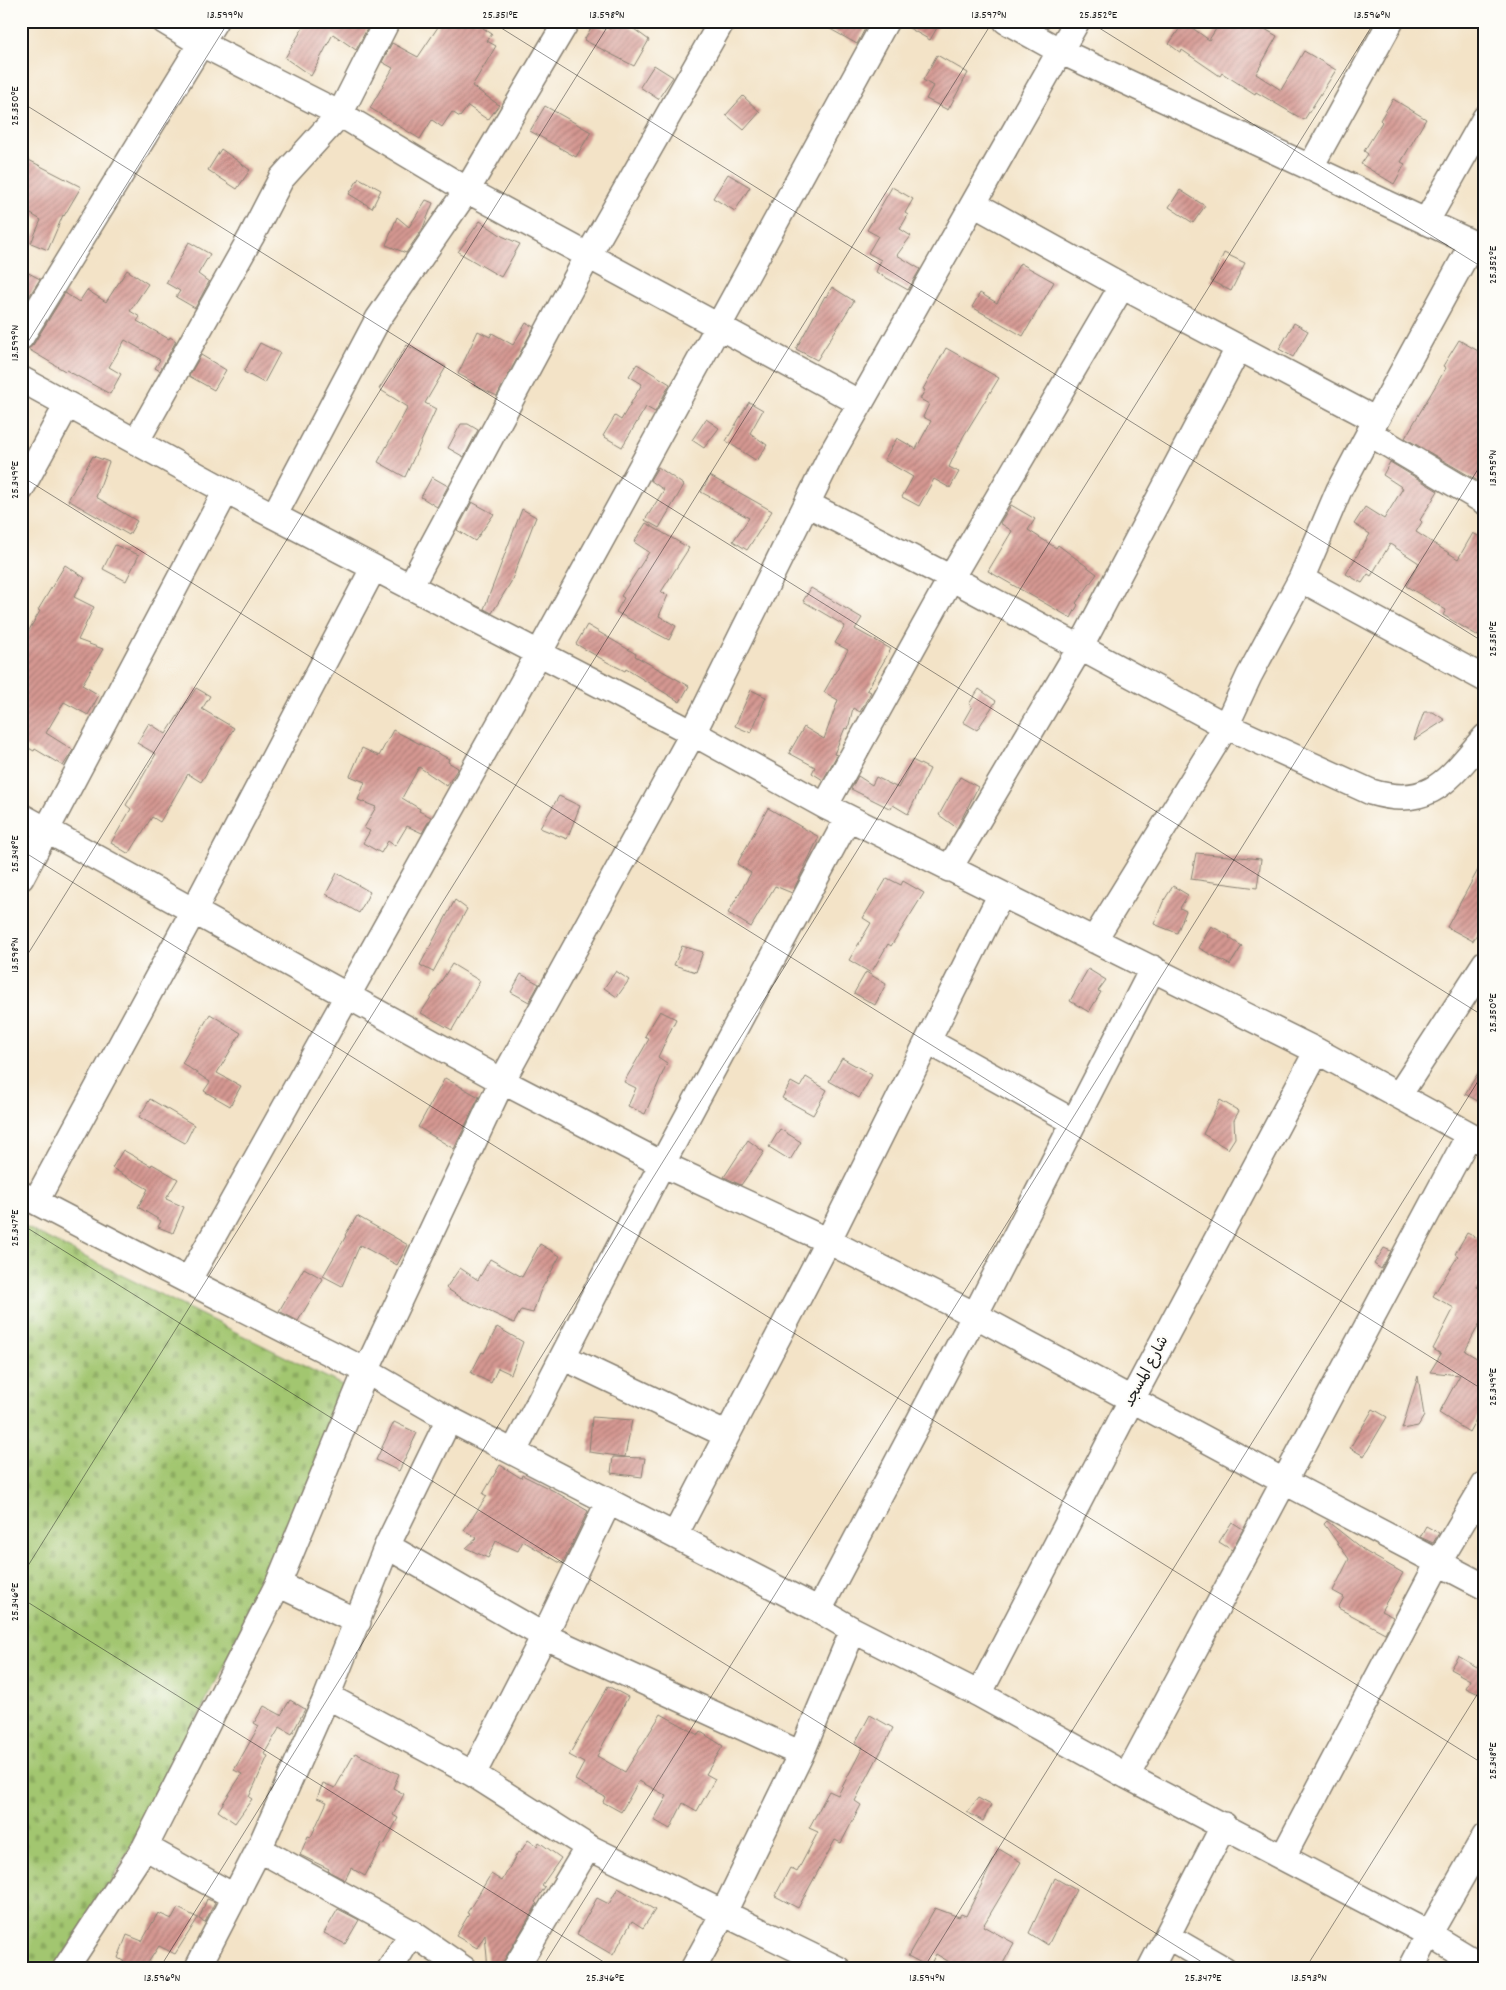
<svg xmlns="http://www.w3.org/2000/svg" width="1506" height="1990" viewBox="0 0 1506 1990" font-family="Dekko,'Playpen Sans Arabic',sans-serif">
	<defs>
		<pattern id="cemetery-stones" width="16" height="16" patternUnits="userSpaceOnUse" patternTransform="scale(1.25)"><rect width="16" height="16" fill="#a2c670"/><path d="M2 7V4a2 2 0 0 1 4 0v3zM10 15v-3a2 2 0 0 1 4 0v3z" fill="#8baa60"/></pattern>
		<pattern id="building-hatch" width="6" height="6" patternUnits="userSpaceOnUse" patternTransform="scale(1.25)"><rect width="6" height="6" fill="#d59892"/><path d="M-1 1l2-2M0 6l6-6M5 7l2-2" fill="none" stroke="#ac7b76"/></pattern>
	</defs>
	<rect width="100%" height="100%" fill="#fdfcf7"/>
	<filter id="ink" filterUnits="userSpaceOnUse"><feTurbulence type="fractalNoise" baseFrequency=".02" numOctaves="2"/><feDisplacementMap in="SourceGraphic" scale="10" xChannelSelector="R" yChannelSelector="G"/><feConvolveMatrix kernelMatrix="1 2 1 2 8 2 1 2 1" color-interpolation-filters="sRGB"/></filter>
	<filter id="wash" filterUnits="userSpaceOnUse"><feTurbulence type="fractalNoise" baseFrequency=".0096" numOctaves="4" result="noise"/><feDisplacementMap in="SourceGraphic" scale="20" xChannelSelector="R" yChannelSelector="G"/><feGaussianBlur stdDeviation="1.12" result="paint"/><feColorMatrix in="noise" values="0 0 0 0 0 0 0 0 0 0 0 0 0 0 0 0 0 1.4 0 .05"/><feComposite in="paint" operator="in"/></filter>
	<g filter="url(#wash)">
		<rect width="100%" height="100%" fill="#f3e3c7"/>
		<path fill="url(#cemetery-stones)" stroke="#5f7146" d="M 21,1225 L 352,1390 L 256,1602 L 181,1751 L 110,1885 L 55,1969 L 21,1969 Z"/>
		<g id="blocks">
			<path fill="url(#building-hatch)" d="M 307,21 L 371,21 L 356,50 L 333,34 L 311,76 L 285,58 Z
				M 442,21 L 487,21 L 483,28 L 492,34 L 487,41 L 496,46 L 472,86 L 499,105 L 488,120 L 468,106 L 460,117 L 452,112 L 442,127 L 432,120 L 420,139 L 370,108 L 393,68 L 382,62 L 392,43 L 418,57 Z
				M 616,21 L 623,21 L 649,40 L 634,66 L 584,40 L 594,23 L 605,29 L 606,27 L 610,29 Z
				M 816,21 L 869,21 L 857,44 Z
				M 900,21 L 941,21 L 930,40 L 900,23 Z
				M 1221,21 L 1251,21 L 1277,36 L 1256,74 L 1281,90 L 1304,51 L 1336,70 L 1304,120 L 1256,92 L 1255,94 L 1222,73 L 1220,76 L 1182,50 L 1181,53 L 1169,44 L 1184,22 L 1209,40 Z
				M 937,55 L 968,73 L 948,110 L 926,99 L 933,86 L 923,80 Z
				M 654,65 L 673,77 L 658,99 L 640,87 Z
				M 743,96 L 760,112 L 744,130 L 726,115 Z
				M 1393,99 L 1426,119 L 1401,162 L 1405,164 L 1394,184 L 1361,164 L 1368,154 L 1364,151 L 1382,122 L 1380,120 Z
				M 545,106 L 591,132 L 576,157 L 530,131 Z
				M 221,149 L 250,170 L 237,189 L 208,170 Z
				M 21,156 L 81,187 L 64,216 L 63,215 L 48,250 L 31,243 L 41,220 L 21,208 Z
				M 728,174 L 750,187 L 735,211 L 713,198 Z
				M 359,178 L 381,190 L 372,208 L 349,194 Z
				M 892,187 L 913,199 L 905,213 L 908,215 L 900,229 L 911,236 L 897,255 L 920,269 L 908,290 L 876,272 L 881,260 L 868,253 L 878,236 L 867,230 Z
				M 1180,190 L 1205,206 L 1193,223 L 1169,207 Z
				M 426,200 L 433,203 L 423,228 L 406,253 L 386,245 L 397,217 L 409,227 Z
				M 480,221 L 502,236 L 520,244 L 501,277 L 458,252 Z
				M 189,242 L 210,254 L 198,274 L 209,282 L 195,308 L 176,297 L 180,291 L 166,283 Z
				M 1224,253 L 1245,263 L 1231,291 L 1211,281 Z
				M 1020,263 L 1054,282 L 1023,336 L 972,307 L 980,293 L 997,303 Z
				M 21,269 L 40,279 L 21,309 Z
				M 127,270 L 148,284 L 130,311 L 140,317 L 137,321 L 169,339 L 170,337 L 176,341 L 160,371 L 155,368 L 160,360 L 125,340 L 109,367 L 121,374 L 110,394 L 66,370 L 65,371 L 28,349 L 33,345 L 65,293 L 79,302 L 87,290 L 106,302 Z
				M 832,287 L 854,301 L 817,360 L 796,349 L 825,296 L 826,297 Z
				M 526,323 L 534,327 L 497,396 L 474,385 L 475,383 L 458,374 L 478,331 L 490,337 L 492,333 L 513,345 Z
				M 1294,323 L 1308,331 L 1293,357 L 1279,349 Z
				M 1459,340 L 1485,355 L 1485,485 L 1405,438 L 1446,368 L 1443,366 Z
				M 260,343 L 280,353 L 264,383 L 244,372 Z
				M 407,345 L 446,367 L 425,403 L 436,409 L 405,477 L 378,462 L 408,407 L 379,389 Z
				M 946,348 L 999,378 L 963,437 L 949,467 L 959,472 L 950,488 L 934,479 L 919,506 L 902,497 L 913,477 L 884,460 L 897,438 L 916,449 L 931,421 L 923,417 L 929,404 L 920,399 L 925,390 L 923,389 Z
				M 201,355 L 226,370 L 214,390 L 189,376 Z
				M 637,364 L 670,384 L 655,412 L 646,407 L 622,447 L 603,436 L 615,416 L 621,420 L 642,384 L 629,376 Z
				M 749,402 L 763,410 L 750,433 L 767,445 L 757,461 L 726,441 Z
				M 706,419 L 719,428 L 704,448 L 692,440 Z
				M 461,424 L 468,424 L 478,430 L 464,457 L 448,448 Z
				M 93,456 L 109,462 L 96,497 L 137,521 L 129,535 L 68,500 Z
				M 1390,462 L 1438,491 L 1420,520 L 1422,522 L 1416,532 L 1458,559 L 1473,533 L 1485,540 L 1485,640 L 1443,615 L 1446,610 L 1406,586 L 1419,563 L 1390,544 L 1371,576 L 1368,574 L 1362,583 L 1346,574 L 1370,534 L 1354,524 L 1365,507 L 1384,519 L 1403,488 L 1383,475 Z
				M 658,467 L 684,485 L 659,528 L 645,520 L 664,490 L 650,480 Z
				M 710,476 L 772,511 L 747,550 L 733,541 L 749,518 L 701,492 Z
				M 432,477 L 448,486 L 437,507 L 421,497 Z
				M 472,502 L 494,514 L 475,541 L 457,530 Z
				M 1011,505 L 1035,519 L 1028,530 L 1056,548 L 1058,545 L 1097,574 L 1076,603 L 1078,605 L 1071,618 L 988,571 L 1012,531 L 1000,523 Z
				M 522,509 L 536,517 L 511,582 L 492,613 L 484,609 Z
				M 646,523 L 689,548 L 661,592 L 668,595 L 659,616 L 676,626 L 669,640 L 616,612 L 624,598 L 621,596 L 649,552 L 634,542 Z
				M 115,545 L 139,555 L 126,581 L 103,569 Z
				M 65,565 L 85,578 L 74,597 L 94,607 L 78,640 L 103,649 L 82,685 L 99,695 L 88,715 L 64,702 L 46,733 L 73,750 L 63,766 L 35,749 L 34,751 L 21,744 L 21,644 L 40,611 L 38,610 Z
				M 811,588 L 862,618 L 855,629 L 891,649 L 867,690 L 871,692 L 860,712 L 853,708 L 848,729 L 845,728 L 834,754 L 837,755 L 823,780 L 812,773 L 815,767 L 789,753 L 804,727 L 824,739 L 838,700 L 824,692 L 848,650 L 835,643 L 845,626 L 803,601 Z
				M 587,625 L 636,654 L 635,656 L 689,686 L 680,702 L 626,669 L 625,671 L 607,662 L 576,644 Z
				M 196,688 L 210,696 L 202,709 L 234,728 L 201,782 L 188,774 L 160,822 L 152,817 L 129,854 L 111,843 L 131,809 L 126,805 L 156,754 L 137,743 L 149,723 L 166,734 Z
				M 979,689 L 996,701 L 977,730 L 963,722 L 972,706 L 969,704 Z
				M 751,690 L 766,697 L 751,733 L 735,726 Z
				M 1424,712 L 1433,712 L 1445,720 L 1414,740 Z
				M 393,730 L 449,759 L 448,762 L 458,768 L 447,786 L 419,767 L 402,798 L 420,809 L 419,811 L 431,817 L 422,833 L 407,826 L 395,846 L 388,841 L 381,853 L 363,843 L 370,831 L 364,828 L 376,807 L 358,800 L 365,782 L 350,776 L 362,748 L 379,756 Z
				M 912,760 L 930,769 L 908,814 L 893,805 L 891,809 L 851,789 L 858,776 L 872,785 L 876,777 L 898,788 Z
				M 960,777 L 978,787 L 957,828 L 939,815 Z
				M 559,796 L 580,806 L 567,839 L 540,828 Z
				M 768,808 L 819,837 L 792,893 L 775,886 L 751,927 L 728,913 L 751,873 L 737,864 Z
				M 1196,853 L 1261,859 L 1257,888 L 1191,879 Z
				M 1485,857 L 1485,919 L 1473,941 L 1447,927 Z
				M 337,873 L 370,892 L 359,913 L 326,894 Z
				M 887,878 L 901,885 L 903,881 L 924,893 L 891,946 L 888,944 L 871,973 L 849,960 L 871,923 L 863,918 Z
				M 1173,886 L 1188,895 L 1180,908 L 1186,911 L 1177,933 L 1154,924 L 1163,902 Z
				M 455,900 L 467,909 L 433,972 L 420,965 Z
				M 1211,926 L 1230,936 L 1229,938 L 1242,946 L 1230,965 L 1199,948 Z
				M 682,946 L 703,952 L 696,972 L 674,965 Z
				M 452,964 L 480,981 L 452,1030 L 421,1013 Z
				M 1088,969 L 1106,980 L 1098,991 L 1101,992 L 1089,1012 L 1070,1001 Z
				M 616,971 L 629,980 L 617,997 L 604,988 Z
				M 866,972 L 886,984 L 875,1005 L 854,993 Z
				M 521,974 L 539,984 L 529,1002 L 511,992 Z
				M 660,1011 L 676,1019 L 658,1057 L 667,1063 L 645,1114 L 628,1106 L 636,1088 L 624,1082 L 649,1039 L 645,1036 Z
				M 210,1014 L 241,1033 L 217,1073 L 241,1086 L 230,1106 L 204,1091 L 210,1082 L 182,1063 Z
				M 842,1058 L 872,1075 L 859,1098 L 829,1081 Z
				M 1485,1062 L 1485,1105 L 1465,1094 Z
				M 806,1077 L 827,1090 L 813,1115 L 782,1098 L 791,1082 L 800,1087 Z
				M 445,1078 L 479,1097 L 454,1149 L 418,1127 Z
				M 150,1099 L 194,1125 L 185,1143 L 139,1117 Z
				M 1220,1100 L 1239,1111 L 1234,1120 L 1235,1138 L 1228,1149 L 1203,1134 Z
				M 780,1129 L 801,1142 L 790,1160 L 769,1147 Z
				M 748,1140 L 764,1152 L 741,1185 L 724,1177 Z
				M 123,1150 L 151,1166 L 152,1164 L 178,1179 L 166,1199 L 184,1207 L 173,1233 L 158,1227 L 161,1221 L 138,1207 L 148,1189 L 112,1168 Z
				M 357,1216 L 408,1245 L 397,1265 L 360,1245 L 342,1286 L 323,1276 L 346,1236 L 345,1235 Z
				M 1467,1233 L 1485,1242 L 1485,1272 L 1477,1287 L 1485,1292 L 1485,1313 L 1465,1351 L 1485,1363 L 1485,1403 L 1469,1432 L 1439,1413 L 1460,1375 L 1430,1372 L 1441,1354 L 1433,1349 L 1454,1308 L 1433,1296 L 1458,1256 L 1455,1254 Z
				M 540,1244 L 560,1256 L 540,1292 L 533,1313 L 521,1310 L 514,1323 L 463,1299 L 446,1288 L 460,1268 L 478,1280 L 490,1259 L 522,1277 Z
				M 1384,1248 L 1391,1251 L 1381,1269 L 1374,1264 Z
				M 304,1268 L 323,1279 L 298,1321 L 279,1311 Z
				M 497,1327 L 523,1342 L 511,1374 L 498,1368 L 491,1383 L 471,1373 L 482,1352 L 484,1353 Z
				M 1418,1376 L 1424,1416 L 1418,1426 L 1402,1429 Z
				M 1373,1409 L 1387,1417 L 1364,1456 L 1350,1448 Z
				M 592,1417 L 632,1420 L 625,1457 L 589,1452 Z
				M 394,1422 L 417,1433 L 399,1471 L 376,1460 Z
				M 613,1457 L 645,1458 L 642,1477 L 611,1473 Z
				M 500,1465 L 521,1478 L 522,1475 L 554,1491 L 588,1511 L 562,1564 L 523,1541 L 518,1551 L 496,1541 L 488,1558 L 466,1548 L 477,1538 L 464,1530 L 487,1496 L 483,1494 Z
				M 1327,1521 L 1366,1552 L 1403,1573 L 1381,1611 L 1393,1617 L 1385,1633 L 1338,1608 L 1344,1597 L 1333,1591 L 1349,1559 L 1324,1524 Z
				M 1232,1522 L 1243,1529 L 1232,1550 L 1219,1542 Z
				M 1426,1526 L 1439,1533 L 1433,1543 L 1420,1537 Z
				M 1485,1652 L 1485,1697 L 1466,1688 L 1470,1680 L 1450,1669 L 1458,1656 L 1477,1667 Z
				M 608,1686 L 628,1697 L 597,1756 L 625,1772 L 661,1714 L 699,1735 L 701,1732 L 723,1746 L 706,1774 L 715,1779 L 697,1811 L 683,1803 L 670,1829 L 654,1820 L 667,1796 L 639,1781 L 621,1812 L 603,1802 L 605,1797 L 575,1780 L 584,1763 L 569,1755 Z
				M 290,1700 L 305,1709 L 292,1734 L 280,1727 L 264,1754 L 268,1756 L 249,1797 L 252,1799 L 235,1823 L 218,1811 L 242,1774 L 234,1770 L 259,1726 L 254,1723 L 264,1706 L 281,1715 Z
				M 870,1715 L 893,1728 L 855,1801 L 861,1805 L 841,1843 L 835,1840 L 798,1908 L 775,1896 L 790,1868 L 797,1872 L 818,1832 L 809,1828 L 829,1791 L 838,1795 L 863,1747 L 855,1743 Z
				M 355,1753 L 399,1774 L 393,1788 L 404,1794 L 393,1815 L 398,1818 L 384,1845 L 382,1844 L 365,1876 L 351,1868 L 345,1880 L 328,1871 L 329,1869 L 300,1855 L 308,1836 L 311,1837 L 327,1802 L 317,1798 L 323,1783 L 335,1788 Z
				M 978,1798 L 991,1805 L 983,1821 L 967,1812 Z
				M 528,1840 L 537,1846 L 539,1842 L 561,1858 L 542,1885 L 545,1887 L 535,1902 L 537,1904 L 503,1962 L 501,1969 L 488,1969 L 485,1935 L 477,1948 L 456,1936 L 469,1914 L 467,1913 L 491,1874 L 502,1881 L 518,1852 L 520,1853 Z
				M 999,1849 L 1021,1862 L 983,1926 L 1014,1943 L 1000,1969 L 961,1969 L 936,1954 L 929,1967 L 908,1956 L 935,1908 L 959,1917 L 961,1914 L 966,1916 Z
				M 1055,1878 L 1076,1890 L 1048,1945 L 1029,1933 Z
				M 618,1888 L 655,1910 L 643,1928 L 632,1921 L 613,1955 L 577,1934 L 597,1898 L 609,1904 Z
				M 207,1899 L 215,1902 L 205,1922 L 199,1919 Z
				M 178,1908 L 198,1918 L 175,1954 L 159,1946 L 144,1969 L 136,1969 L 118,1958 L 127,1935 L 142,1941 L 158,1913 L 172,1919 Z
				M 338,1909 L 359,1920 L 345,1944 L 324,1933 Z"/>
		</g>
	</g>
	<g filter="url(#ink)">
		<use href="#blocks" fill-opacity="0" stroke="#888072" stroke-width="1"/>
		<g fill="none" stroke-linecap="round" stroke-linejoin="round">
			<defs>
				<path id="minor" d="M 164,21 L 202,44 L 340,114 L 467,190 L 860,403
					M 1006,21 L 1060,51 L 1485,249
					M 1310,168 L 1391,21
					M 974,204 L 1122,286 L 1376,420
					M 1426,222 L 1485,118
					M 21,337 L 215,21
					M 21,379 L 226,491 L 693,733 L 825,806 L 1317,1051 L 1485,1143
					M 1369,433 L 1485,502
					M 136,442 L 251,237 L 281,179 L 340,114 L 387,21
					M 21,489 L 67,405
					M 807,504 L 951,578 L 1226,726 L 1371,792 C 1431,810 1449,778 1485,737
					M 274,516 L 378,319 L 467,190 L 567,21
					M 1301,579 L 1485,679
					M 410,587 L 588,256 L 722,21
					M 825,806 L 951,578 L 1122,286
					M 21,816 L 502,1081 L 662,1164 L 828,1241 L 975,1315 L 1285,1482 L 1485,1587
					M 949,869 L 1080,648 L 1239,347
					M 21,878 L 226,491
					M 1094,940 L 1226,726 L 1249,676 L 1301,579 L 1339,490 L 1376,420 L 1472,244
					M 928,1041 L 1074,1122
					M 1399,1095 L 1485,963
					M 21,1194 L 188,1281 L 366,1371 L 449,1419 L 819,1610 L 853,1630 L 979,1694 L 1127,1776 L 1429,1934 L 1485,1968
					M 36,1201 L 194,910 L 373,569
					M 188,1281 L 539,653 L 886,21
					M 563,1357 L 727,1435
					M 514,1451 L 662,1164 L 848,818
					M 675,1535 L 828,1241 L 1001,894
					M 387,1546 L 544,1636 L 801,1754
					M 278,1584 L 358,1622
					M 819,1610 L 975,1315 L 1153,968
					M 979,1694 L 1132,1399 L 1317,1051
					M 327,1696 L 473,1774 L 588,1847 L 838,1969
					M 473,1774 L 544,1636 L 609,1501
					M 1127,1776 L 1469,1135
					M 145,1847 L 235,1897
					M 259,1849 L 412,1933 L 464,1969
					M 1283,1857 L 1438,1563 L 1485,1484
					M 1167,1936 L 1224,1969
					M 65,1969 L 145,1847 L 278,1584 L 366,1371 L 502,1081 L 693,733 L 831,455 L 1077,21
					M 197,1969 L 259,1849 L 327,1696 L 387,1546 L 449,1419
					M 390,1969 L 412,1933
					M 515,1969 L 588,1847
					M 693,1969 L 723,1914 L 801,1754 L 853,1630
					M 1150,1969 L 1224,1825
					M 1411,1969 L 1429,1934 L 1485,1836"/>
			</defs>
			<use href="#minor" stroke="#888072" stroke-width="28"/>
			<use href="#minor" stroke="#fff" stroke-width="25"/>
		</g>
	</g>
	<path fill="none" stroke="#1c1c1c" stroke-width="1" stroke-opacity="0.45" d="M 490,21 L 1485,643M 1088,21 L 1485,269M 21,102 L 1485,1017M 21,353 L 229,21M 21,476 L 1485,1391M 21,850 L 1485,1765M 21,965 L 611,21M 21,1224 L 1213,1969M 21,1577 L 993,21M 21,1598 L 615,1969M 159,1969 L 1375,21M 541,1969 L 1485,458M 923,1969 L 1485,1070M 1305,1969 L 1485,1682"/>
	<g text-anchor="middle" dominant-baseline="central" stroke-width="4.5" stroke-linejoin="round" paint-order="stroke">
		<g font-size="15" fill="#1c1c1c" stroke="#fdfcf7">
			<text transform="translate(1147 1372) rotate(-62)">شارع المسجد</text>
		</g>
	</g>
	<rect width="1506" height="1990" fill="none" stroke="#fdfcf7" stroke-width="55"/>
	<rect x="28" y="28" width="1450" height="1934" fill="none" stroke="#1c1c1c" stroke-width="2"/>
	<g font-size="12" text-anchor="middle" fill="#1c1c1c">
		<text x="225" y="18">13.599°N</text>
		<text x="500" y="18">25.351°E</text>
		<text x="607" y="18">13.598°N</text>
		<text x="989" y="18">13.597°N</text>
		<text x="1098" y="18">25.352°E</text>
		<text x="1372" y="18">13.596°N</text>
		<text transform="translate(14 106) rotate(-90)" y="4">25.350°E</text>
		<text transform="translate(1492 265) rotate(-90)" y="4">25.352°E</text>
		<text transform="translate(14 343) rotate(-90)" y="4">13.599°N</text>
		<text transform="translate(1492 468) rotate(-90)" y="4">13.595°N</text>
		<text transform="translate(14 480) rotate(-90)" y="4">25.349°E</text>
		<text transform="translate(1492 639) rotate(-90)" y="4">25.351°E</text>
		<text transform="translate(14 854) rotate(-90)" y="4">25.348°E</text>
		<text transform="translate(14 955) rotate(-90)" y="4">13.598°N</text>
		<text transform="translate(1492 1013) rotate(-90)" y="4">25.350°E</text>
		<text transform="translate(14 1228) rotate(-90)" y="4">25.347°E</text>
		<text transform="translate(1492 1387) rotate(-90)" y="4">25.349°E</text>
		<text transform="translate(14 1602) rotate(-90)" y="4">25.346°E</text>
		<text transform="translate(1492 1761) rotate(-90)" y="4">25.348°E</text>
		<text x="162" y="1981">13.596°N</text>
		<text x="605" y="1981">25.346°E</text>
		<text x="927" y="1981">13.594°N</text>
		<text x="1203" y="1981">25.347°E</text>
		<text x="1309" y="1981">13.593°N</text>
	</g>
</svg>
